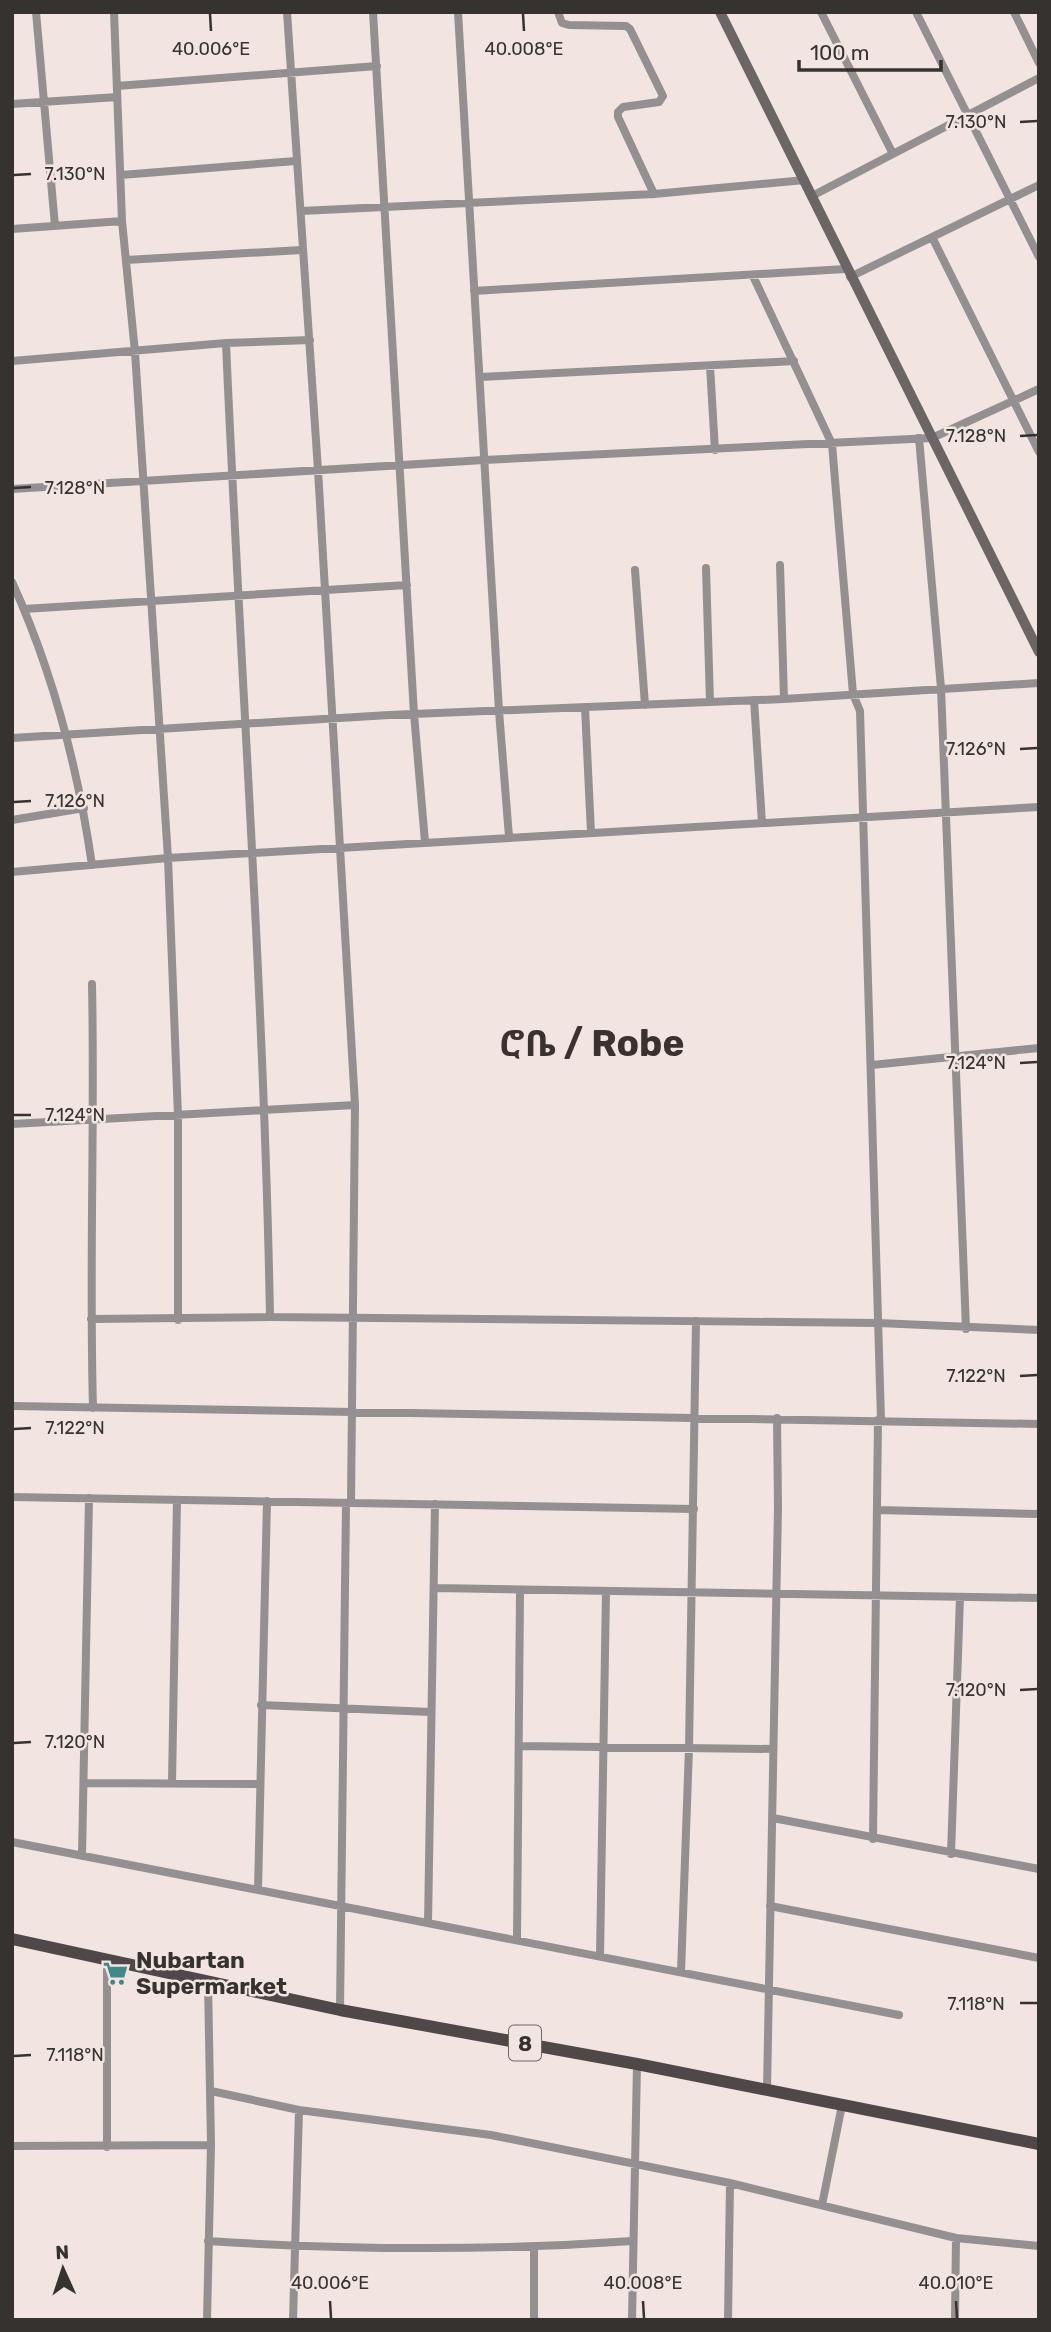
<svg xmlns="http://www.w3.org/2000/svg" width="1051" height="2332" viewBox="0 0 1051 2332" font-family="Rubik,'Noto Sans Ethiopic',sans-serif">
	<rect width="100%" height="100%" fill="#f1e4e1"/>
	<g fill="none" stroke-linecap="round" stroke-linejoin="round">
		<path stroke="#948f90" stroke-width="8" d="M 36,12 L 55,226
			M 114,12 L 122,221 L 135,352 L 168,858 L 178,1116 L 178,1320
			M 287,12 L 318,470 L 355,1105 L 351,1503
			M 373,12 L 414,714 L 425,842
			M 458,12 L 499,711 L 509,837
			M 558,12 L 562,23 L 569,25 L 626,26 L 630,29 L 663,96 L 659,102 L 623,107 L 618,112 L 618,117 L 654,194
			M 821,12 L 893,154
			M 916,12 L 1039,257
			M 1014,12 L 1039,63
			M 117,86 L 377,66
			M 12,104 L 117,97
			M 121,175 L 296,161
			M 812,196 L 1039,78
			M 301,211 L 654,194 L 805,180
			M 12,229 L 122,221
			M 932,237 L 1039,452
			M 126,260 L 302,250
			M 753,276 L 832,444 L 853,694 L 860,711 L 881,1420
			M 850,277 L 1039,185
			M 474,291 L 845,269
			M 226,343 C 240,668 264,992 270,1317
			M 12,361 L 226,343 L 310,340
			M 710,366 L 715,450
			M 480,377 L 794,361
			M 919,438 L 941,688 L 966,1329
			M 12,489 L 484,460 L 932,438 L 1039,389
			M 780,565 L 784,699
			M 706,568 L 710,702
			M 635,570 L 645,705
			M 12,582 C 52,670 78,769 92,865
			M 24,609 L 407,585
			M 754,700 L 762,823
			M 585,707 L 591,833
			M 12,738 L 389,715 L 784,699 L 1039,683
			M 12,820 L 84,808
			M 12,872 L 168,858 L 1039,807
			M 92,984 C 95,1125 89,1266 93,1408
			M 872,1065 L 1039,1048
			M 12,1124 L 355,1105
			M 91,1319 L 270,1317 L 878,1323 L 1039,1330
			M 12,1406 L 1039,1424
			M 12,1497 L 694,1509
			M 877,1510 L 1039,1514
			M 435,1588 L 1039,1598
			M 261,1705 L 431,1712
			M 519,1746 L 773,1749
			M 84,1783 L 258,1784
			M 172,1783 L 177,1500
			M 773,1818 L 1039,1869
			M 873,1839 L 878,1420
			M 12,1842 L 899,2015
			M 951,1854 L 960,1597
			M 82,1856 L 89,1498
			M 258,1890 L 267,1501
			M 770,1906 L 1039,1958
			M 428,1923 L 435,1504
			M 517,1940 L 520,1592
			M 600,1956 L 606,1591
			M 107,1958 L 107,2147
			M 681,1972 L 689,1748 L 696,1321
			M 340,2010 L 346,1503
			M 767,2090 L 778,1507 L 777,1418
			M 211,2091 L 299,2110 L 491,2135 L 730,2183 L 956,2238 L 1039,2246
			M 12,2146 L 211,2145
			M 822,2205 L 842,2105
			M 208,2241 C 349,2250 491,2251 632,2241
			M 534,2248 L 534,2320
			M 207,2320 L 211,2145 L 208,1982
			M 293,2320 L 299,2110
			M 632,2320 L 637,2064
			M 728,2320 L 730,2183
			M 955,2320 L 956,2238"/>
		<path stroke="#6c6566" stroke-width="10" d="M 720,12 L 1039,652"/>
		<path stroke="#504749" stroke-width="12" d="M 12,1939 L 340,2010 L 637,2064 L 1039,2144"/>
	</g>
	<path fill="none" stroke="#363230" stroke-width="2.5" d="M 210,14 L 211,31M 523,14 L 524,31M 1020,122 L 1037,121M 14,175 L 31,174M 1020,436 L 1037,435M 14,488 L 31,487M 1020,749 L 1037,748M 14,802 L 31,801M 1020,1063 L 1037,1062M 14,1115 L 31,1115M 1020,1376 L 1037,1375M 14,1429 L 31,1428M 1020,1690 L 1037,1689M 14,1743 L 31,1742M 1020,2003 L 1037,2003M 14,2056 L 31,2055M 330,2301 L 331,2318M 643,2301 L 644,2318M 956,2301 L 957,2318"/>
	<defs>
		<symbol id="supermarket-bare" viewBox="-9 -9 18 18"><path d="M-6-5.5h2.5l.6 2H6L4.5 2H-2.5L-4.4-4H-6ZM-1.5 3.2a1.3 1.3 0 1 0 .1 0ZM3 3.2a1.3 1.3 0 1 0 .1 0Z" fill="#418989" stroke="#f1e4e1" stroke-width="2.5" paint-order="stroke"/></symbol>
	</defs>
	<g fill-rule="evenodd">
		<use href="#supermarket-bare" x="98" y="1956" width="35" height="35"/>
	</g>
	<g text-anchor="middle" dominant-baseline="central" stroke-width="5" stroke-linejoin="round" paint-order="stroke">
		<rect fill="#f1e4e1" stroke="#6e6765" stroke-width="2" x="509" y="2025.5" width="32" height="35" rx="5"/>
		<g font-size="21" font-weight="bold" fill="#363230">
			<text x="525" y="2043">8</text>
		</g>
		<g font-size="23" font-weight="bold" fill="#363230" stroke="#f1e4e1" text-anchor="start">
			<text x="136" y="1960">Nubartan<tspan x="136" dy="26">Supermarket</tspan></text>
		</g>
		<g font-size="37" font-weight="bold" fill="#3b3230" stroke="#f1e4e1">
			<text x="592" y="1043">ሮቤ / Robe</text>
		</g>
	</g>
	<g font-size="18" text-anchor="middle" fill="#363230" stroke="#f1e4e1" stroke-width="5" stroke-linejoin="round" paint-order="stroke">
		<text x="211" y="55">40.006°E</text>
		<text x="524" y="55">40.008°E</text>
		<text x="976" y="128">7.130°N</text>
		<text x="75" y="180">7.130°N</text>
		<text x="976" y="442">7.128°N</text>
		<text x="75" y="494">7.128°N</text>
		<text x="976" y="755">7.126°N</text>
		<text x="75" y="807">7.126°N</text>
		<text x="976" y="1069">7.124°N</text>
		<text x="75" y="1121">7.124°N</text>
		<text x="976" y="1382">7.122°N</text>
		<text x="75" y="1434">7.122°N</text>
		<text x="976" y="1696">7.120°N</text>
		<text x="75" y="1748">7.120°N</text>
		<text x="976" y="2010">7.118°N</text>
		<text x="75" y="2061">7.118°N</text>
		<text x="330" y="2289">40.006°E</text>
		<text x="643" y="2289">40.008°E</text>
		<text x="956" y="2289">40.010°E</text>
	</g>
	<rect width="1051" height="2332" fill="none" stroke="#363230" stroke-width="28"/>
	<g transform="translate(63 2269) rotate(357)" stroke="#f1e4e1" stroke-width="5" paint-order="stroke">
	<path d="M0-5L12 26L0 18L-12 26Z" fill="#363230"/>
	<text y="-10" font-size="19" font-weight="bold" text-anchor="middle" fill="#363230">N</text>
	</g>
	<path d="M799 60v10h142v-10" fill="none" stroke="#363230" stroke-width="3.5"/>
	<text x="810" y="60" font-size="21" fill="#363230" stroke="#f1e4e1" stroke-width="5" paint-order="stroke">100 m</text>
</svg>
